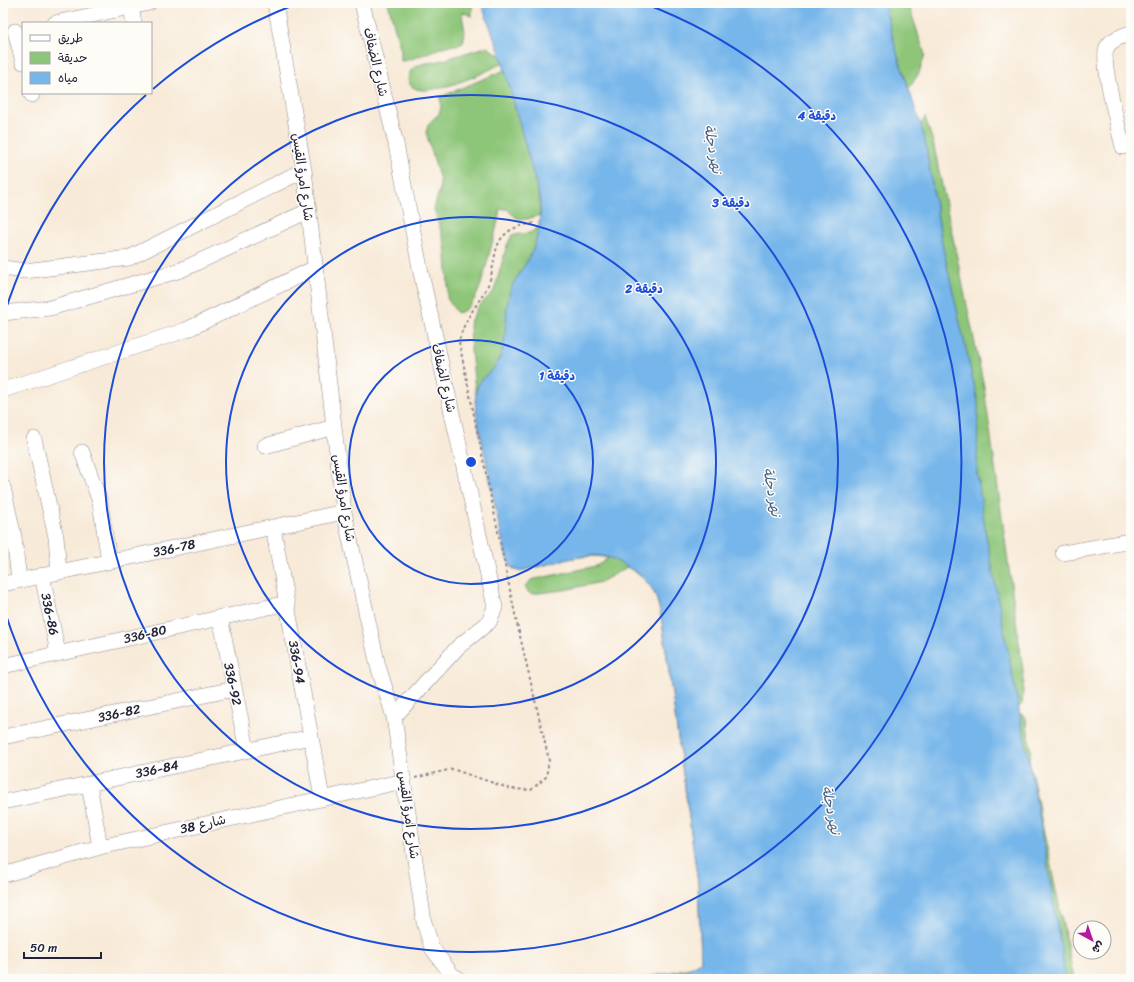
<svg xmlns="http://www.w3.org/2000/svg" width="1134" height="982" viewBox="0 0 1134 982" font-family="Sriracha,'Playpen Sans Arabic',sans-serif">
	<rect width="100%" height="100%" fill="#fdfcf7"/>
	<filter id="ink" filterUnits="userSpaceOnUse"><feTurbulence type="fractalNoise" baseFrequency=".025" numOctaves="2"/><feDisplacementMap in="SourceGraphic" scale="8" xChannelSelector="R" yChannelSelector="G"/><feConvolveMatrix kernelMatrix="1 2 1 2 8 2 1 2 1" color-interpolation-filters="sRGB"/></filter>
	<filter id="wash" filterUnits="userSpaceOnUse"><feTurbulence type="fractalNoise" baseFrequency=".012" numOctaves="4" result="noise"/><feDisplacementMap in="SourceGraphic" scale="16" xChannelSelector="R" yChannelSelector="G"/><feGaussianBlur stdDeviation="0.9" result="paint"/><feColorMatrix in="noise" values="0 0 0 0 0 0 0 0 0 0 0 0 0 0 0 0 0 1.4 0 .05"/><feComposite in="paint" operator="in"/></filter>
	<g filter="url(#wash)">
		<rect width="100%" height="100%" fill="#f8ead8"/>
		<path fill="#8ec679" stroke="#58745a" d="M 388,3 L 472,3 L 472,16 L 462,12 C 462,24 468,30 462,44 C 457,45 452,45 446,46 C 436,49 408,62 401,61 L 401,51 Z
			M 879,3 L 908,3 L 925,55 L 919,73 L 909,88 Z
			M 487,47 L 501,56 L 503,62 C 487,73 442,91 423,90 C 405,90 403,71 419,65 C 426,62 435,63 443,60 C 458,56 472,50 487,47 Z
			M 505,70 C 518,114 539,170 540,215 L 619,403 L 740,964 L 639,979 L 694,967 L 701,960 L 701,952 L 698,883 L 663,628 C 658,596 656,584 627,567 L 601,582 L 564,590 L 531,594 L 527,591 L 525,586 L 531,580 L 596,566 L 603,562 L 608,558 C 579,551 546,567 518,571 L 511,567 L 507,558 L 477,409 L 471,350 L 470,322 L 478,307 L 494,291 L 507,245 L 512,235 L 530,233 L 539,227 L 540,215 C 525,220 519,223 507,209 L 500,209 C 498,223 494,237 490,251 C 485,268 479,310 457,313 L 447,298 L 448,282 L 445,244 L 434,209 L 440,188 L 440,180 L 426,132 L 429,123 L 439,114 L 441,108 L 440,97 Z
			M 925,117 L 933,142 L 984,387 L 1024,678 L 1022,704 L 1019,707 L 1015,707 L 975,490 L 979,484 L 938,239 L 941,235 L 936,206 L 918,131 Z
			M 1020,714 L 1023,715 L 1026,719 L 1031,751 L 1029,760 L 1074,979 L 1053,979 Z"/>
		<path fill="#76b6ea" stroke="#4c6c92" d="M 481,3 L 884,3 L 897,53 L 924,135 L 943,248 L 978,402 L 977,474 L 986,535 L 1042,831 L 1066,979 L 639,979 C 655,974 693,974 701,960 L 698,883 L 663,628 C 658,601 656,584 631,569 C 621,563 611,557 600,556 C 578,553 541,568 518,571 L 511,567 L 507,558 C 498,526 493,493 486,460 C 482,440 473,411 476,391 C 479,376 495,372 500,358 C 508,337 504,315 509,295 C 512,283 520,273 526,263 C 538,243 541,222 540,199 L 501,56 Z"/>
	</g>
	<g filter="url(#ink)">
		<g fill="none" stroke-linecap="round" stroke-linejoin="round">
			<defs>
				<path id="minor" d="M 275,3 L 304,170 L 344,512 L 378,666 L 394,717 L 424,922 L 432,948 L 452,975 L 459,979
					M 362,3 L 396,144 L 421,273 L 495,607 L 489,622 L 458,647 L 394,717
					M 131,7 L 134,23
					M 55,23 L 149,3
					M 15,31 L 23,62
					M 31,93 L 32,95
					M 1123,147 C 1119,130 1100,59 1107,47 C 1111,40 1124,35 1131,33
					M 3,268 L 25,271 L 129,258 L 304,170
					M 3,313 L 50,308 L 181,270 L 308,211
					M 3,390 L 186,330 L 315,268
					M 34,439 L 56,537 L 59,572
					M 265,446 L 334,427
					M 82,452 L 100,502 L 109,561
					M 3,487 L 14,537 L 19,580
					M 273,527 L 322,798
					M 1063,553 L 1131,541
					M 42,575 L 58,653
					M 3,584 L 344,512
					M 220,617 L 247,750
					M 3,666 L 287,603
					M 3,737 L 234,689
					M 89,784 L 100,847
					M 3,802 L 311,737
					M 3,875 L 100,847 L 404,781"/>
			</defs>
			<use href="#minor" stroke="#8d868a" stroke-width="16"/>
			<path stroke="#8d868a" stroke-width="2" stroke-dasharray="3 3" stroke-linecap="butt" d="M 415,778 L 452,769 L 511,789 L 531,790 L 546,777 L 549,760 L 516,619 L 459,342 C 464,318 477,307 487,287 C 494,274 493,250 501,239 C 510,227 522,225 536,223"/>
			<use href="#minor" stroke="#fff" stroke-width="15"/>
		</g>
	</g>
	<g fill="none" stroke="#1d4ed8" stroke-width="2">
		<circle cx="471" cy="462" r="122"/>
		<circle cx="471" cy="462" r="245"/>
		<circle cx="471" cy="462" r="367"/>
		<path d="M4 315A490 490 0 0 1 146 95M153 89A490 490 0 0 1 299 3M643 3A490 490 0 1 1 4 609"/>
	</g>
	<g text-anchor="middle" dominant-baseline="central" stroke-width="3" stroke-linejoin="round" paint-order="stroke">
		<g font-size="13" fill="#22223b" stroke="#fdfcf7">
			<text transform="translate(376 62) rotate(77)">شارع الضفاف</text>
			<text transform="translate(303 177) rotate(82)">شارع امرؤ القيس</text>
			<text transform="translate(444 378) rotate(77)">شارع الضفاف</text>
			<text transform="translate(344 498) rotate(81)">شارع امرؤ القيس</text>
			<text transform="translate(174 548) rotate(-12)">336-78</text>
			<text transform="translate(50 614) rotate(78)">336-86</text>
			<text transform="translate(145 634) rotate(-13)">336-80</text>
			<text transform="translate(297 662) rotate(80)">336-94</text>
			<text transform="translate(233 684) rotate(78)">336-92</text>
			<text transform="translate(119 713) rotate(-12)">336-82</text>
			<text transform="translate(157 769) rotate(-12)">336-84</text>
			<text transform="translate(409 815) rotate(82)">شارع امرؤ القيس</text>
			<text transform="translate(203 824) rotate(-13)">شارع 38</text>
		</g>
		<g font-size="14" font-style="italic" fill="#445d81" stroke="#fdfcf7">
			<text transform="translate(713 149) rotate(80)">نهر دجلة</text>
			<text transform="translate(772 492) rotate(80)">نهر دجلة</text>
			<text transform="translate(831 810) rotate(79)">نهر دجلة</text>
		</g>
	</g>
	<circle cx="471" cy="462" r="6" fill="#1d4ed8" stroke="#fdfcf7" stroke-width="2"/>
	<g font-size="12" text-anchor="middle" font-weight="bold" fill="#1d4ed8" stroke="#fdfcf7" stroke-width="3" stroke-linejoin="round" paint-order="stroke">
		<text x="817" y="120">4 دقيقة</text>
		<text x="731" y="207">3 دقيقة</text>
		<text x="644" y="293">2 دقيقة</text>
		<text x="557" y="380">1 دقيقة</text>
	</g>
	<rect width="1134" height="982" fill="none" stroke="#fdfcf7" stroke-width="16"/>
	<rect x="22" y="22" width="130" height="72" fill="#fdfcf7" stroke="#a5a5ac"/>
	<rect x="30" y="35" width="20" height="6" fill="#ffffff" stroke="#a5a5ac"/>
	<text x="58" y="42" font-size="12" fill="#22223b">طريق</text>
	<rect x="30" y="52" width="20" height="12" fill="#8ec679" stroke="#a5a5ac"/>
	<text x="58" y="62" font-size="12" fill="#22223b">حديقة</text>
	<rect x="30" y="72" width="20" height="12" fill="#76b6ea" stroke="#a5a5ac"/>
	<text x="58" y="82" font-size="12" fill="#22223b">مياه</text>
	<g transform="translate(1092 940) rotate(140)"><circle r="19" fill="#fdfcf7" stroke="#a5a5ac"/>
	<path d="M0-3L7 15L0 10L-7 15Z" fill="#b5179e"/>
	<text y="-6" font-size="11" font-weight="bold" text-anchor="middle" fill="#22223b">ش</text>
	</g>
	<path d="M24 952v6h77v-6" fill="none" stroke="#22223b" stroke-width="2"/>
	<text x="30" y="952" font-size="12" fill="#22223b" stroke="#fdfcf7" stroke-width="3" paint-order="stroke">50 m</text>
</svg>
